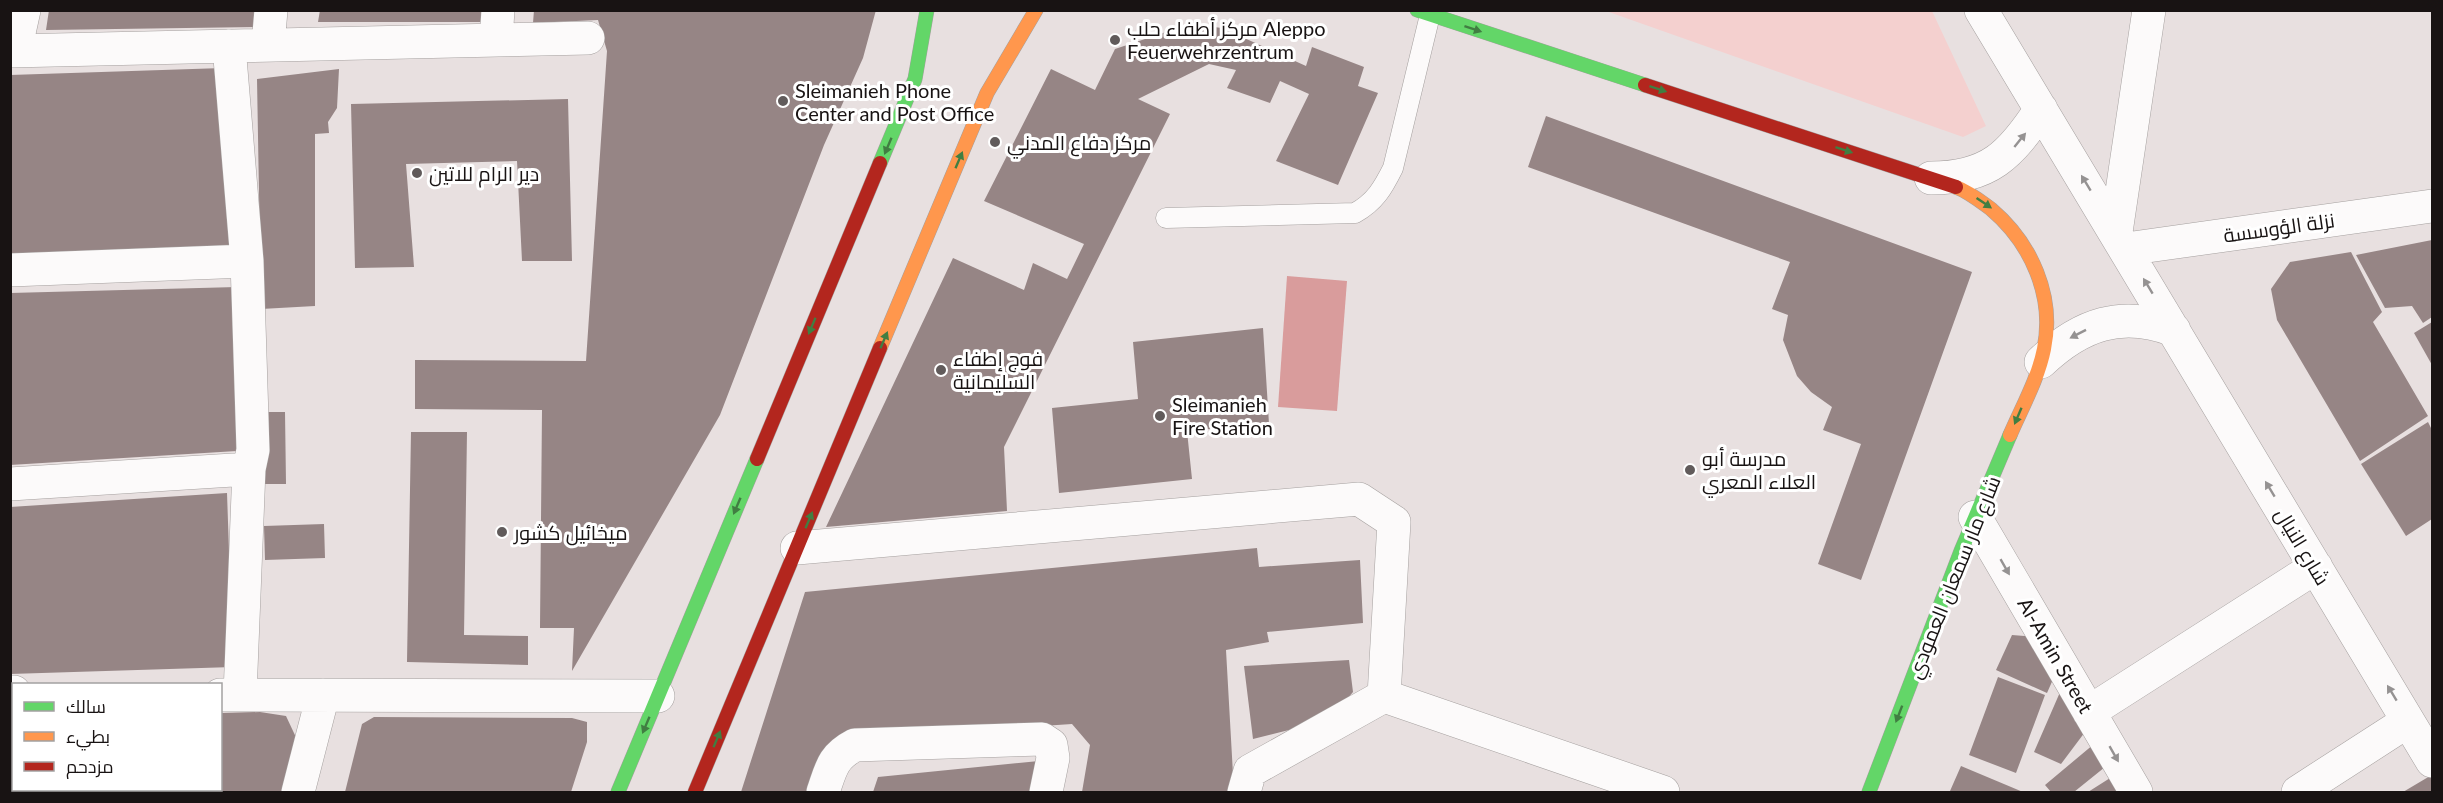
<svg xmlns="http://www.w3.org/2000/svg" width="2443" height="803" viewBox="0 0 2443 803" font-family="Lato,Cairo,sans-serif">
	<rect width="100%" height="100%" fill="#e8e0e0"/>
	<path fill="#f4d0cf" d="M 1606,11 L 1932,11 L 1986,126 L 1963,137 Z"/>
	<path fill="#d99c9c" d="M 1287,276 L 1347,281 L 1337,411 L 1278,407 Z"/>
	<path fill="#968585" d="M 49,10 L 262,10 L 260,27 L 46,30 Z
		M 320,10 L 498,10 L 497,22 L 318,22 Z
		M 534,10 L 876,10 L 863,58 L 824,145 L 720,415 L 572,671 L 574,628 L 540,628 L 542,410 L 415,409 L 415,360 L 586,361 L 607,51 L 598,20 L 533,23 Z
		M 1190,24 L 1222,28 L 1306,66 L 1312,47 L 1364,67 L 1358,86 L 1378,93 L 1338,185 L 1276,161 L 1309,94 L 1280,81 L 1270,103 L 1227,88 L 1236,70 L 1209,64 L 1138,99 L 1170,114 L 1004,447 L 1007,511 L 826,527 L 953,258 L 1024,290 L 1033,263 L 1067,279 L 1084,244 L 984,201 L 1051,69 L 1095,90 L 1115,49 Z
		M 223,68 L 239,246 L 10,254 L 10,75 Z
		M 339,69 L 337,108 L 328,122 L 329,133 L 315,134 L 315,306 L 261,309 L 257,79 Z
		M 568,99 L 572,261 L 522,261 L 517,161 L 406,164 L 414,267 L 355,268 L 351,104 Z
		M 1546,116 L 1972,272 L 1861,580 L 1818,564 L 1861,444 L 1823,430 L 1832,407 L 1811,392 L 1797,376 L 1783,340 L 1788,315 L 1772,309 L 1790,262 L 1528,167 Z
		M 2432,240 L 2432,317 L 2423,323 L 2412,306 L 2385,308 L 2356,255 Z
		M 2351,252 L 2382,312 L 2373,322 L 2428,416 L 2360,461 L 2277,320 L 2271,289 L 2290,262 Z
		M 237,287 L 253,450 L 10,465 L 10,293 Z
		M 2432,322 L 2432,365 L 2414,333 Z
		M 1263,328 L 1269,424 L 1187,431 L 1192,479 L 1059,493 L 1052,408 L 1138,399 L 1133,342 Z
		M 256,412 L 285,412 L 286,484 L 256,484 Z
		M 2428,422 L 2432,430 L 2432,519 L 2406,536 L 2361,464 Z
		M 411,432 L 467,432 L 464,635 L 528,636 L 528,665 L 407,662 Z
		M 227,493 L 233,667 L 10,674 L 10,507 Z
		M 324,524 L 325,558 L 265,560 L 264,526 Z
		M 1257,548 L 1259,567 L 1360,560 L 1363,623 L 1267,632 L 1269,642 L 1226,650 L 1234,792 L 1082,792 L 1090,745 L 1072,724 L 847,739 L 820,792 L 741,792 L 805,592 Z
		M 2012,635 L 2038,637 L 2058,668 L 2047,693 L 1996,670 Z
		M 1349,660 L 1353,692 L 1329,720 L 1253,739 L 1244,666 Z
		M 1998,677 L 2045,695 L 2016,773 L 1969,755 Z
		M 2064,683 L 2091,724 L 2061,764 L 2034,752 Z
		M 260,712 L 286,716 L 301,748 L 292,792 L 10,792 L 10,717 L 14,716 L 14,790 L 220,790 L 220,713 Z
		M 374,717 L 572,718 L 587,722 L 587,742 L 571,792 L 345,792 L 362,724 Z
		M 2094,744 L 2110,763 L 2074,792 L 2051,792 L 2045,785 Z
		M 1039,761 L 1034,792 L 873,792 L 878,777 Z
		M 1961,766 L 2023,792 L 1950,791 Z
		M 2118,773 L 2129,792 L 2088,792 Z
		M 2430,776 L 2432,780 L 2432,792 L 2403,792 Z"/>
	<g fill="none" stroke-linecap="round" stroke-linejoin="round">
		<defs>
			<path id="lane" d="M 1166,218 L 1355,213 C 1375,202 1383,188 1393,168 L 1430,15"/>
			<path id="street" d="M 1981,10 L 2432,761
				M 496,40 L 498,10
				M 268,45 L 271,10
				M 229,46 L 247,261 L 253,450 L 249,469 L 240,695
				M 10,51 L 588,38
				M 15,51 L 24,10
				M 1931,178 C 1989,178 2011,155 2041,109
				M 2116,232 L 2149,10
				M 2126,249 L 2432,206
				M 10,270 L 247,261
				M 2041,362 C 2081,324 2122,310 2174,330
				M 10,484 L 249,469
				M 1975,517 L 2136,792
				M 797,548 L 1359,499 L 1394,522 L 1384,696
				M 10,692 L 14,692
				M 220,695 L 658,696
				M 2089,712 L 2316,567
				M 298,792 L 323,695
				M 823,792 C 831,769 832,757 855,745 L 1042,739 L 1051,745 L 1053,758 L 1046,792
				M 1244,792 L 1250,771 L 1384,696 L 1663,792
				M 2298,792 L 2408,721"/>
			<path id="fast" d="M 1417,10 L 1645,85
				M 880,163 L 915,79 L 927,10
				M 618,792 L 757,459
				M 1869,792 L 1961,551 L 2010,435"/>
			<path id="slow" d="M 1956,187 C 1969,192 1980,201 1991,209 C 2031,243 2055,296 2044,349 C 2038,379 2022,407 2010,435
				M 880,348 L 987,93 L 1036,10"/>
			<path id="jam" d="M 1645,85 L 1956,187
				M 757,459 L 880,163
				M 695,792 L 880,348"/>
		</defs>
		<use href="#lane" stroke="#a5a09f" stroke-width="21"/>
		<use href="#street" stroke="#a5a09f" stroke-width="34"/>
		<use href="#fast" stroke="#a5a09f" stroke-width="15"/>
		<use href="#slow" stroke="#a5a09f" stroke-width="15"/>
		<use href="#jam" stroke="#a5a09f" stroke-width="15"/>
		<use href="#lane" stroke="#fcfafa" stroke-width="20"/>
		<use href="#street" stroke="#fcfafa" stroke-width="33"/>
		<use href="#fast" stroke="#63d668" stroke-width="14"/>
		<use href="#slow" stroke="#ff974d" stroke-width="14"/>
		<use href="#jam" stroke="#b3261e" stroke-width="14"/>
	</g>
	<defs><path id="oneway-solid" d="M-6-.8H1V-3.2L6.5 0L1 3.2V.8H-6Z" transform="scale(1.5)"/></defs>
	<g fill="#417e42">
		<use href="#oneway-solid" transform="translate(1473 29) rotate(18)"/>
		<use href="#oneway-solid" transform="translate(1658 89) rotate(18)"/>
		<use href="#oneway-solid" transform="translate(888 146) rotate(113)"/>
		<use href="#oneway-solid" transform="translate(1844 150) rotate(18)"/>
		<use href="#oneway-solid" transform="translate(959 160) rotate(-67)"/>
		<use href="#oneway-solid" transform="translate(1984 203) rotate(34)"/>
		<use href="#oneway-solid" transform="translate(812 326) rotate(113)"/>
		<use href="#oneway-solid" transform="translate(884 340) rotate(-67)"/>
		<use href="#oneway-solid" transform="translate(2018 416) rotate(113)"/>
		<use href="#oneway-solid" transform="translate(737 506) rotate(113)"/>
		<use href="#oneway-solid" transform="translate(809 520) rotate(-67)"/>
		<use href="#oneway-solid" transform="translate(1899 714) rotate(111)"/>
		<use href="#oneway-solid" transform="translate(646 725) rotate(113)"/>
		<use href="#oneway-solid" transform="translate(717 739) rotate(-67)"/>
	</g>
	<g fill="#959292">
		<use href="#oneway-solid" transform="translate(2020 140) rotate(-51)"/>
		<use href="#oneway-solid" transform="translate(2086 183) rotate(-121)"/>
		<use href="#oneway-solid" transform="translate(2148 286) rotate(-121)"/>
		<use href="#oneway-solid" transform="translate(2078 334) rotate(153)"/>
		<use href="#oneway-solid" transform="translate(2270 489) rotate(-121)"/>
		<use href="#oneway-solid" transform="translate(2005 567) rotate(60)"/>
		<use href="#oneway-solid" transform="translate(2392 693) rotate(-121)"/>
		<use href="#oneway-solid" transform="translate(2114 754) rotate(60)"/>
	</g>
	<g fill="#615b5b" stroke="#fff" stroke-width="2">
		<circle cx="1115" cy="40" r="6"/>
		<circle cx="783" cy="101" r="6"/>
		<circle cx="995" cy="142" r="6"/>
		<circle cx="417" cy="173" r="6"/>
		<circle cx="941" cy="370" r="6"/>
		<circle cx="1160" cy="416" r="6"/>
		<circle cx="1690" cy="470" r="6"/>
		<circle cx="502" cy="532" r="6"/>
	</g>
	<g text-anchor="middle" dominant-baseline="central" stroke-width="6" stroke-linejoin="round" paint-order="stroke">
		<g font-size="20" fill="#181313" stroke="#fff" text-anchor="start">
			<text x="1127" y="28">مركز أطفاء حلب Aleppo<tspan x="1127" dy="23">Feuerwehrzentrum</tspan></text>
			<text x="795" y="90">Sleimanieh Phone<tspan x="795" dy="23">Center and Post Office</tspan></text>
			<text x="1007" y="142">مركز دفاع المدني</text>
			<text x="429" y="173">دير الرام للاتين</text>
			<text x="953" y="358">فوج إطفاء<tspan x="953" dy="23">السليمانية</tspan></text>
			<text x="1172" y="404">Sleimanieh<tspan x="1172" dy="23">Fire Station</tspan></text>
			<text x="1702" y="458">مدرسة أبو<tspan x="1702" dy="23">العلاء المعري</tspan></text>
			<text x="514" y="532">ميخائيل كشور</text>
		</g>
		<g font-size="20" fill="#181313" stroke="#fff">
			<text transform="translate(2279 227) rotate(-8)">نزلة الؤوسسة</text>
			<text transform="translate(2303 546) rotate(59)">شارع النيال</text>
			<text transform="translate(1953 577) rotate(-68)">شارع مار سمعان العمودي</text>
			<text transform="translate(2056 655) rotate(60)">Al-Amin Street</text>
		</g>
	</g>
	<rect width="2443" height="803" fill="none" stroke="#181313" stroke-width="24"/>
	<rect x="12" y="683" width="210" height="108" fill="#ffffff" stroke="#a3a1a1" stroke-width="1.5"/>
	<rect x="24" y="702" width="30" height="9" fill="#63d668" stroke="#a3a1a1" stroke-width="1.5"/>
	<text x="66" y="713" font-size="18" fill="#181313">سالك</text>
	<rect x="24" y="732" width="30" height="9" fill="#ff974d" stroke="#a3a1a1" stroke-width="1.5"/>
	<text x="66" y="743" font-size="18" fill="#181313">بطيء</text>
	<rect x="24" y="762" width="30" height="9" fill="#b3261e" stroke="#a3a1a1" stroke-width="1.5"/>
	<text x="66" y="773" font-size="18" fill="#181313">مزدحم</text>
</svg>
